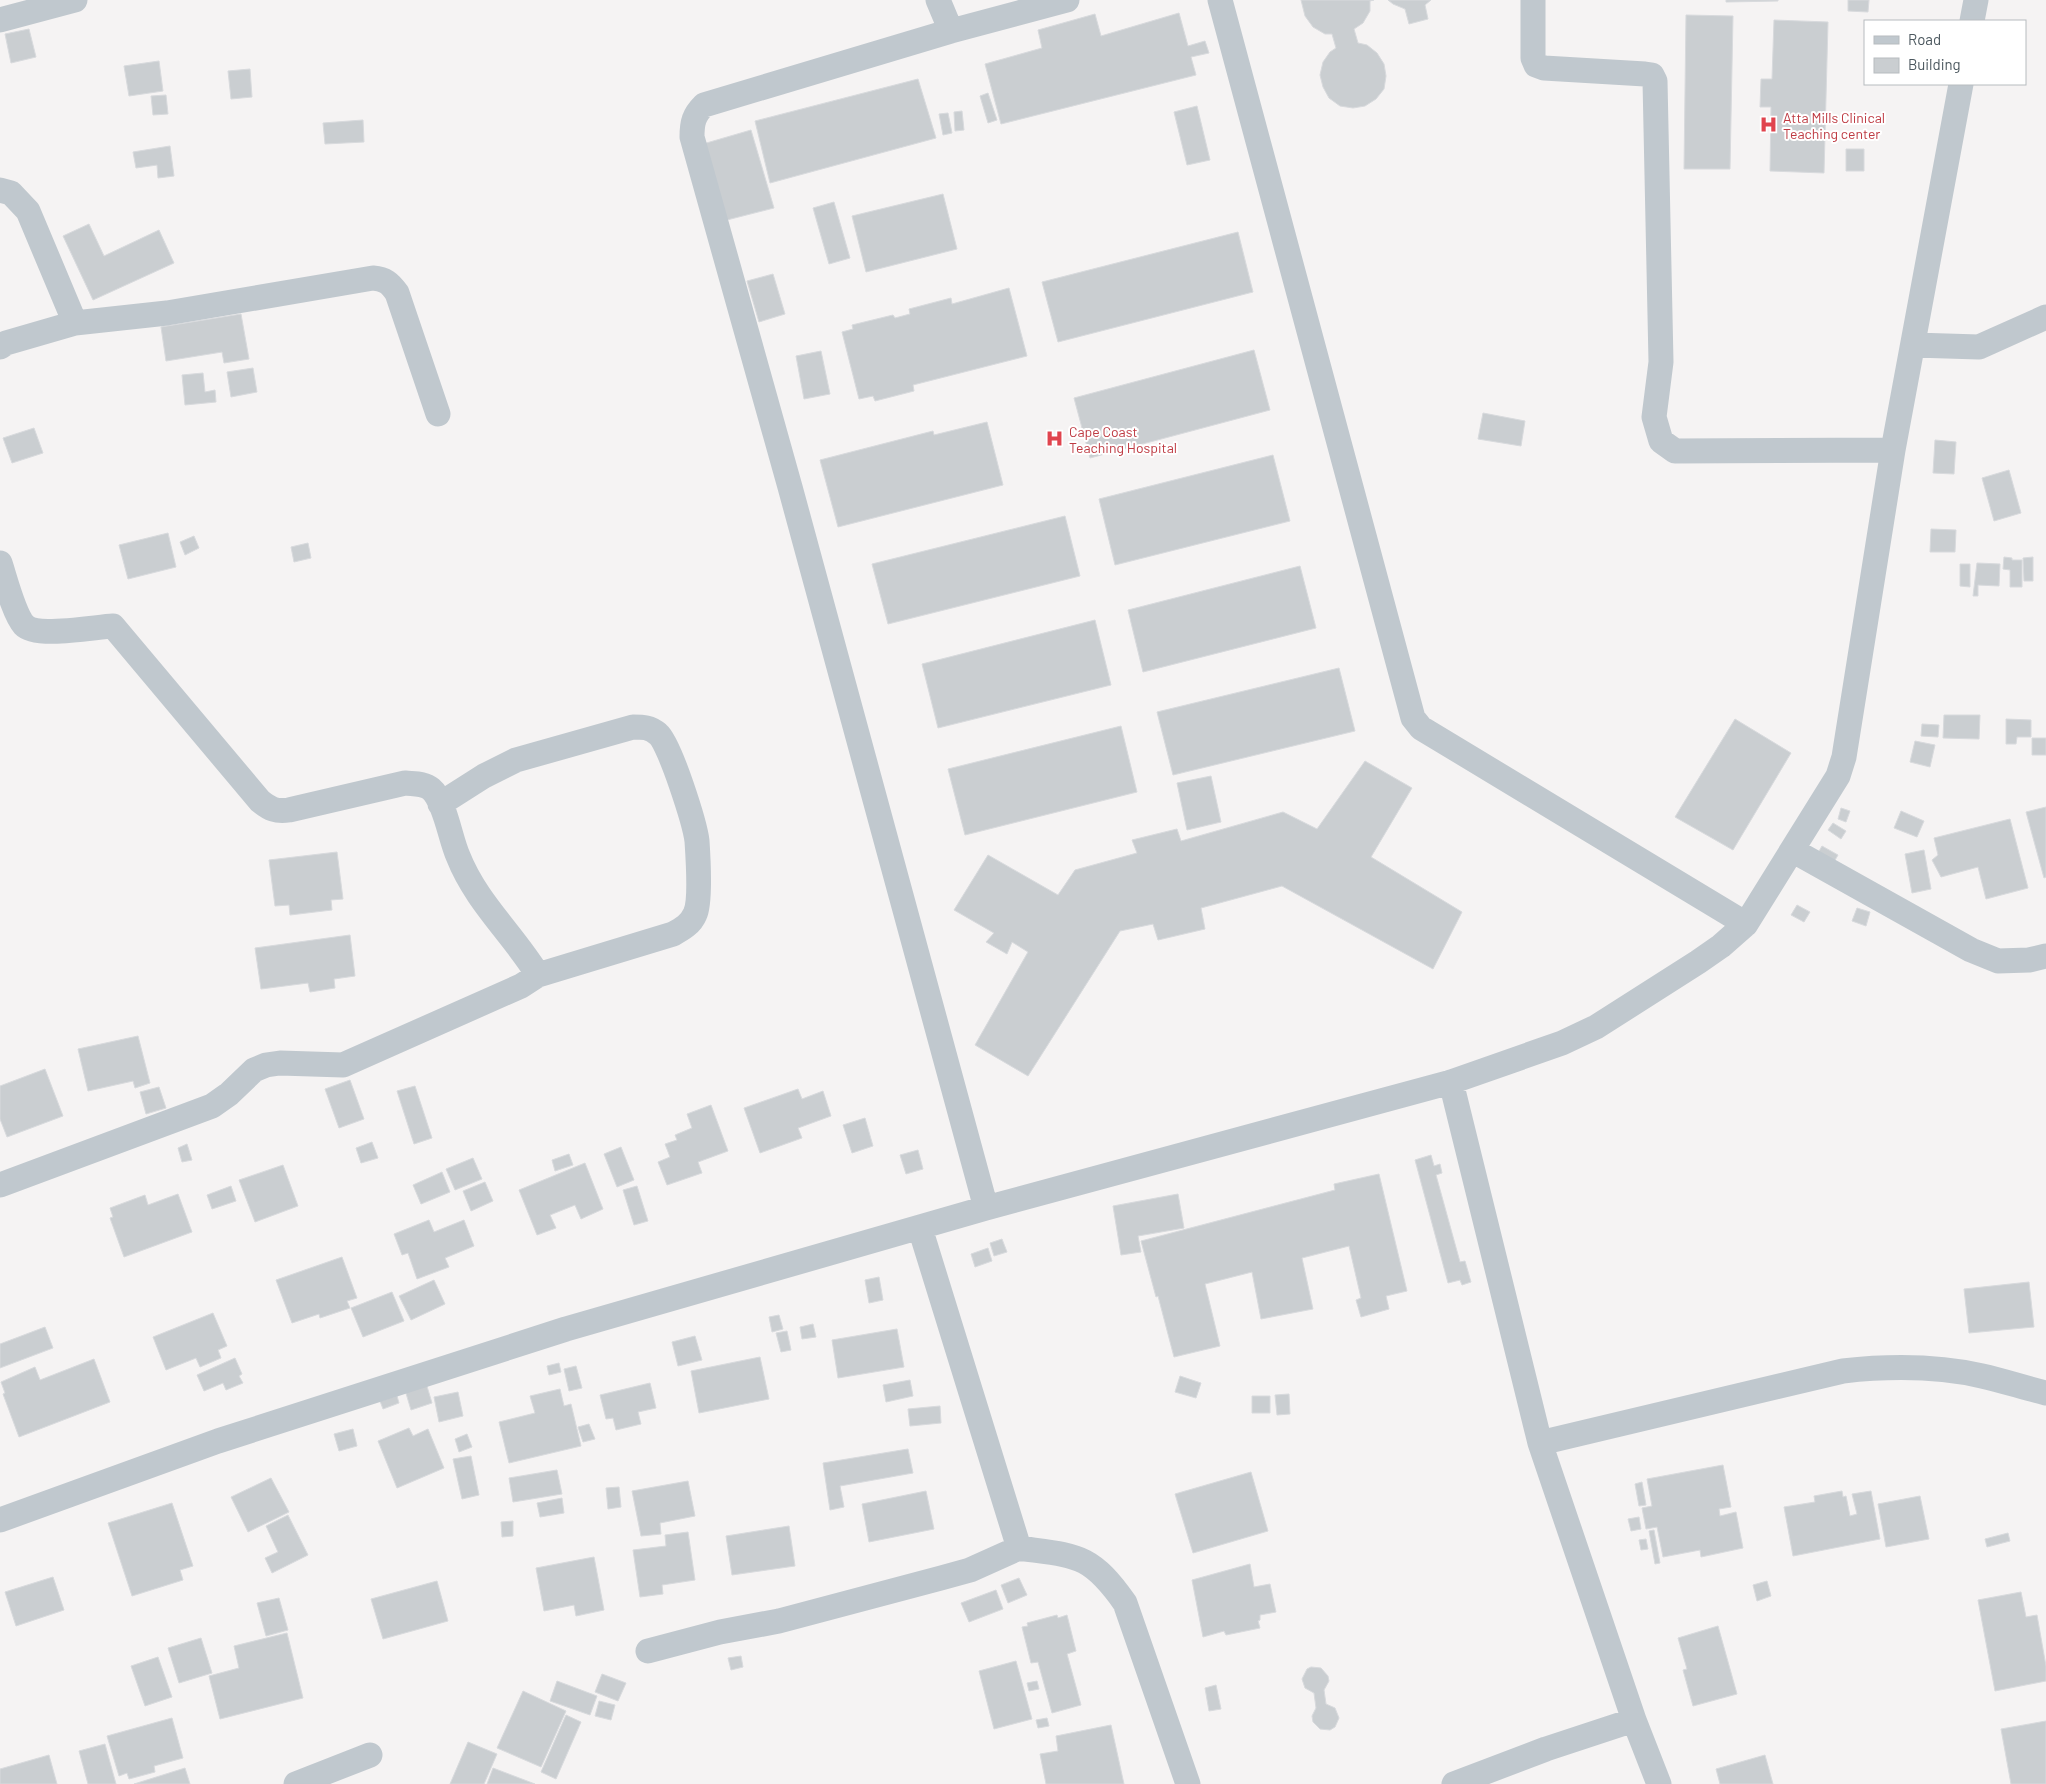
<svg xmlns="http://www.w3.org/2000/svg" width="2046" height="1784" viewBox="0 0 2046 1784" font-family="Barlow,sans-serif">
	<rect width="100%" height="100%" fill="#f5f3f3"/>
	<path fill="#caced1" stroke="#d8dadd" d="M 1301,0 L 1374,0 L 1370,1 L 1370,11 L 1363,23 L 1354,29 L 1358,43 L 1367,45 L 1377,53 L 1384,64 L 1386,76 L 1384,89 L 1376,99 L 1365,106 L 1353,108 L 1340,106 L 1329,98 L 1323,87 L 1320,75 L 1323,62 L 1330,52 L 1336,48 L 1332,34 L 1325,34 L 1313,27 L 1305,16 Z
		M 1388,0 L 1431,0 L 1425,5 L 1428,19 L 1409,24 L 1405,9 L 1393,4 Z
		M 1726,0 L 1778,0 L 1778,1 L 1726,2 Z
		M 1848,0 L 1869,0 L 1868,12 L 1848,11 Z
		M 1179,13 L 1188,46 L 1205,41 L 1209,53 L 1191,57 L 1196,75 L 1001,124 L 985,64 L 1042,48 L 1038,30 L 1095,14 L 1101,36 Z
		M 1686,15 L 1733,16 L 1730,169 L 1684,169 Z
		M 1774,20 L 1828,22 L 1824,173 L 1770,171 L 1771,107 L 1760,107 L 1761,79 L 1772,79 Z
		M 29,29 L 36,57 L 11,63 L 5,34 Z
		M 159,61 L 163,91 L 129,96 L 124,66 Z
		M 250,69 L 252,97 L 231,99 L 228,71 Z
		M 918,79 L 936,138 L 770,183 L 755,121 Z
		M 988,93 L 997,120 L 988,123 L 980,96 Z
		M 166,95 L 168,114 L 153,115 L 151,96 Z
		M 1197,106 L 1210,160 L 1187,165 L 1174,112 Z
		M 962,111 L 964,130 L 955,131 L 954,112 Z
		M 948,113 L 952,133 L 943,135 L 939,114 Z
		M 363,120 L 364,142 L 325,144 L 323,123 Z
		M 751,130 L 774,208 L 723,221 L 703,144 Z
		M 170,146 L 174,176 L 158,178 L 157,165 L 136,168 L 133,152 Z
		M 1846,149 L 1864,149 L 1864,171 L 1846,171 Z
		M 943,194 L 957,249 L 866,272 L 852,216 Z
		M 834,202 L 850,258 L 829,264 L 813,208 Z
		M 89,224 L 104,256 L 159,230 L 174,263 L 93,300 L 63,236 Z
		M 1238,232 L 1253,292 L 1058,342 L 1042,282 Z
		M 773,274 L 785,314 L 759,322 L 747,281 Z
		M 1009,288 L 1027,356 L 913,385 L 914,391 L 875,401 L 873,396 L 859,399 L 842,332 L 853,329 L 852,325 L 893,315 L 895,318 L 910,314 L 909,309 L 951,298 L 952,304 Z
		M 241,314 L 249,359 L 224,363 L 222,352 L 166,361 L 161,327 Z
		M 1254,350 L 1270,410 L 1090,458 L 1074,398 Z
		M 821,351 L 830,394 L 804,399 L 796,356 Z
		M 253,368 L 257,392 L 231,397 L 227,372 Z
		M 203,373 L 205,392 L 215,390 L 216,402 L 185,405 L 182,375 Z
		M 1483,413 L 1525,421 L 1521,446 L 1478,439 Z
		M 987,422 L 1003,485 L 838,527 L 820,460 L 933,431 L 934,435 Z
		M 34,428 L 43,453 L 12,463 L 3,438 Z
		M 1935,440 L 1956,442 L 1954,474 L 1933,473 Z
		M 1273,455 L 1290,521 L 1115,565 L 1099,499 Z
		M 2009,470 L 2021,513 L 1994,521 L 1982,478 Z
		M 1065,516 L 1080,576 L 888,624 L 872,564 Z
		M 1931,529 L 1956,530 L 1955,552 L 1930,552 Z
		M 168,533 L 176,567 L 128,579 L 119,545 Z
		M 194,536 L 199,548 L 185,555 L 180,542 Z
		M 308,543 L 311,558 L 294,562 L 291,547 Z
		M 2004,557 L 2012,558 L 2012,560 L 2022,560 L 2022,587 L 2010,587 L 2010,570 L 2003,569 Z
		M 2033,557 L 2033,581 L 2024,581 L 2023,558 Z
		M 1977,563 L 2000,564 L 1999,586 L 1978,585 L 1978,596 L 1973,596 Z
		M 1960,564 L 1970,564 L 1970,587 L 1960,586 Z
		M 1300,566 L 1316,628 L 1143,672 L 1128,610 Z
		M 1095,620 L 1111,685 L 938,728 L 922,664 Z
		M 1339,668 L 1355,731 L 1173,775 L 1157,712 Z
		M 1944,715 L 1980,715 L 1979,739 L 1943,738 Z
		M 1735,719 L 1791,753 L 1733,850 L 1675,817 Z
		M 2006,719 L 2031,720 L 2031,737 L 2017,737 L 2016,744 L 2006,744 Z
		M 1922,724 L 1939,725 L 1938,737 L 1921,736 Z
		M 1121,726 L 1137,792 L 965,835 L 948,769 Z
		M 2032,738 L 2046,738 L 2046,755 L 2032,755 Z
		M 1915,741 L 1935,745 L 1930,767 L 1910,762 Z
		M 1365,761 L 1412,788 L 1371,857 L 1462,912 L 1433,969 L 1282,886 L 1201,908 L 1205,929 L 1158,940 L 1153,924 L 1120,931 L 1028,1076 L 975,1045 L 1028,952 L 1012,942 L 1007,954 L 986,942 L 994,933 L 954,910 L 988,855 L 1058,895 L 1075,870 L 1137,853 L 1132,840 L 1177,829 L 1181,841 L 1283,812 L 1317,829 Z
		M 1211,776 L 1221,822 L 1187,830 L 1177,783 Z
		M 2046,807 L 2046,877 L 2044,878 L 2026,812 Z
		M 1841,808 L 1850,811 L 1846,822 L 1838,819 Z
		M 1901,811 L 1924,821 L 1917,837 L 1894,828 Z
		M 2010,819 L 2028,888 L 1986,899 L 1978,867 L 1941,877 L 1932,860 L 1938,855 L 1934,838 Z
		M 1833,823 L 1846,831 L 1841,839 L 1828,830 Z
		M 1822,846 L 1838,855 L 1831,867 L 1815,858 Z
		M 1924,850 L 1931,889 L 1912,893 L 1905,854 Z
		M 337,852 L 343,899 L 331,900 L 332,910 L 290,915 L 289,905 L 275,906 L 269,860 Z
		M 1797,905 L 1810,912 L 1804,922 L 1791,915 Z
		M 1857,908 L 1870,912 L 1866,926 L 1852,921 Z
		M 350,935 L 355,976 L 334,979 L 335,988 L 310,992 L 308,983 L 261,989 L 255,948 Z
		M 138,1036 L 150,1083 L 135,1088 L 133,1081 L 88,1091 L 78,1049 Z
		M 45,1069 L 63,1116 L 7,1137 L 0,1119 L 0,1086 Z
		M 350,1080 L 364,1119 L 339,1128 L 325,1089 Z
		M 415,1086 L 432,1138 L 414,1144 L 397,1091 Z
		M 159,1087 L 166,1108 L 146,1114 L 140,1092 Z
		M 798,1089 L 802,1099 L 823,1091 L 831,1116 L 798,1128 L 802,1138 L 760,1153 L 744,1108 Z
		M 711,1105 L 728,1151 L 698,1162 L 702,1173 L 667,1185 L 658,1162 L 670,1157 L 665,1144 L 677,1140 L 675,1135 L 692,1128 L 687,1114 Z
		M 865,1118 L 873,1146 L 852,1153 L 843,1125 Z
		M 372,1142 L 378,1158 L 361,1163 L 356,1148 Z
		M 187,1144 L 192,1160 L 182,1162 L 178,1148 Z
		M 621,1147 L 634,1180 L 617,1187 L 604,1154 Z
		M 918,1150 L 923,1169 L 906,1174 L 900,1155 Z
		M 569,1154 L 573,1165 L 555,1171 L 552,1160 Z
		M 1431,1155 L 1434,1166 L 1440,1164 L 1442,1173 L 1436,1175 L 1460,1262 L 1465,1261 L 1471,1282 L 1462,1285 L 1460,1280 L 1448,1283 L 1415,1160 Z
		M 473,1158 L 482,1179 L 455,1190 L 446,1169 Z
		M 585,1163 L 603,1209 L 581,1219 L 575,1205 L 550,1215 L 556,1228 L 537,1235 L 519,1190 Z
		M 283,1165 L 298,1206 L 255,1222 L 239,1180 Z
		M 442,1172 L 450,1192 L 421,1204 L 413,1185 Z
		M 1379,1174 L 1407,1291 L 1386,1296 L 1389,1309 L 1361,1317 L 1356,1300 L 1361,1298 L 1349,1246 L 1302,1258 L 1313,1309 L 1261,1319 L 1252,1272 L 1205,1284 L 1220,1346 L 1174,1357 L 1158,1296 L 1156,1297 L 1141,1241 L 1335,1190 L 1334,1184 Z
		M 485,1182 L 493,1201 L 471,1211 L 463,1191 Z
		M 231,1186 L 236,1201 L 212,1209 L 207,1195 Z
		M 637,1186 L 648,1221 L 634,1225 L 623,1190 Z
		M 178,1194 L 192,1232 L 124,1257 L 110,1218 L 113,1217 L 110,1208 L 145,1195 L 148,1205 Z
		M 1178,1194 L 1184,1228 L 1138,1236 L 1141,1252 L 1121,1255 L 1113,1206 Z
		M 429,1220 L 434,1232 L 464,1220 L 474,1246 L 445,1258 L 449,1267 L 417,1279 L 408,1253 L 402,1255 L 394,1234 Z
		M 1002,1239 L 1007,1252 L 994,1256 L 990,1243 Z
		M 988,1248 L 992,1261 L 975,1267 L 971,1254 Z
		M 342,1257 L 357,1298 L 347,1301 L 350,1308 L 320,1318 L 319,1314 L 292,1323 L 276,1280 Z
		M 879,1277 L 883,1300 L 869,1303 L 865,1280 Z
		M 434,1280 L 445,1304 L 411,1320 L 399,1296 Z
		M 2029,1282 L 2034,1327 L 1969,1333 L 1964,1289 Z
		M 392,1292 L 404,1321 L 363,1337 L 351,1308 Z
		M 213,1313 L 227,1346 L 218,1350 L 221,1358 L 200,1367 L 196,1358 L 166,1370 L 153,1337 Z
		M 779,1315 L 783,1329 L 772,1332 L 769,1317 Z
		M 813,1324 L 816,1337 L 802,1339 L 800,1327 Z
		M 45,1327 L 53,1348 L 0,1368 L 0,1344 Z
		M 897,1329 L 904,1367 L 838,1378 L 832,1340 Z
		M 787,1331 L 791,1350 L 781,1352 L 776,1333 Z
		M 695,1336 L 702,1360 L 678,1366 L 672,1342 Z
		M 760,1357 L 769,1399 L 699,1413 L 691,1371 Z
		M 235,1358 L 242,1374 L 239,1376 L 243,1383 L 226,1390 L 223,1383 L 204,1391 L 197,1375 Z
		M 94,1359 L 110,1402 L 19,1437 L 3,1394 L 5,1393 L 1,1382 L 35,1367 L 40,1380 Z
		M 559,1363 L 561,1372 L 549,1375 L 547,1366 Z
		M 576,1366 L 582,1388 L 569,1391 L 564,1369 Z
		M 1180,1376 L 1201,1383 L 1196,1398 L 1175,1392 Z
		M 910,1380 L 913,1396 L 886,1402 L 883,1385 Z
		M 426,1383 L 432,1403 L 411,1410 L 405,1390 Z
		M 650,1383 L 656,1408 L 638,1412 L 641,1424 L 616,1430 L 613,1418 L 606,1419 L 600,1395 Z
		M 560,1389 L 564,1406 L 571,1404 L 581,1446 L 509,1463 L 499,1422 L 535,1413 L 530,1396 Z
		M 458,1392 L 463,1416 L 439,1422 L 434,1397 Z
		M 1289,1394 L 1290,1414 L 1277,1415 L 1275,1395 Z
		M 397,1396 L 399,1403 L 383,1409 L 380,1401 Z
		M 1252,1396 L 1270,1396 L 1270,1413 L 1252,1413 Z
		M 940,1406 L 941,1423 L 910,1426 L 908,1409 Z
		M 589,1424 L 595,1439 L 583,1442 L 578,1427 Z
		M 409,1428 L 413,1436 L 428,1429 L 444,1468 L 397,1488 L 378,1441 Z
		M 353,1429 L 357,1446 L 339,1451 L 334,1434 Z
		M 467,1434 L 472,1447 L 459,1452 L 455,1439 Z
		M 908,1449 L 913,1473 L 840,1486 L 844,1507 L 830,1510 L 823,1463 Z
		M 471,1456 L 479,1495 L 462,1499 L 453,1459 Z
		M 1723,1465 L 1731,1507 L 1719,1509 L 1720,1516 L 1736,1512 L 1743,1548 L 1701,1557 L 1700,1550 L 1663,1557 L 1657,1527 L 1646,1529 L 1642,1508 L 1652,1506 L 1647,1479 Z
		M 557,1470 L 562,1494 L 513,1502 L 509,1478 Z
		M 1251,1472 L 1268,1531 L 1193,1553 L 1175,1494 Z
		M 271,1478 L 289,1512 L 248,1532 L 231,1497 Z
		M 688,1481 L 695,1516 L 660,1523 L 661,1534 L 641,1536 L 632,1491 Z
		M 1642,1482 L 1646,1505 L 1639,1506 L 1635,1484 Z
		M 619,1487 L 621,1507 L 608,1509 L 606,1488 Z
		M 926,1491 L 934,1529 L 869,1542 L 862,1504 Z
		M 1842,1491 L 1843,1497 L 1846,1496 L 1850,1516 L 1857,1514 L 1852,1494 L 1871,1491 L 1880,1539 L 1793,1556 L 1784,1507 L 1815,1502 L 1814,1496 Z
		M 1920,1496 L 1929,1539 L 1886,1547 L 1878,1504 Z
		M 562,1498 L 564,1513 L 540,1517 L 537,1503 Z
		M 172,1503 L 193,1566 L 180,1570 L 183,1580 L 132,1596 L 108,1523 Z
		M 288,1515 L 308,1555 L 272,1573 L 265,1558 L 278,1552 L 266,1526 Z
		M 1639,1517 L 1641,1529 L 1631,1531 L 1628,1519 Z
		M 513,1521 L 513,1536 L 502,1537 L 501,1522 Z
		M 789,1526 L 795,1566 L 732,1575 L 726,1536 Z
		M 1654,1530 L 1660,1563 L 1655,1564 L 1649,1531 Z
		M 688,1532 L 695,1580 L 662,1585 L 663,1594 L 640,1597 L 633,1550 L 666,1546 L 665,1535 Z
		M 2008,1533 L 2010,1541 L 1987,1547 L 1985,1539 Z
		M 1646,1539 L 1648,1549 L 1641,1550 L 1639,1540 Z
		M 594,1557 L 604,1610 L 576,1616 L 574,1605 L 544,1611 L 536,1568 Z
		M 1250,1564 L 1254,1587 L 1270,1584 L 1276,1612 L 1260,1615 L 1260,1620 L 1258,1621 L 1260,1628 L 1226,1635 L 1224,1631 L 1203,1637 L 1192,1580 Z
		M 53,1577 L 64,1610 L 16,1626 L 5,1592 Z
		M 1019,1578 L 1027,1595 L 1008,1603 L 1001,1585 Z
		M 437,1581 L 448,1621 L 383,1639 L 371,1599 Z
		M 1767,1581 L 1771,1596 L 1757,1601 L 1753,1585 Z
		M 996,1590 L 1003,1609 L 969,1622 L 961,1603 Z
		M 2021,1592 L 2026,1617 L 2037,1615 L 2046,1666 L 2046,1681 L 1995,1691 L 1978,1600 Z
		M 279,1598 L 288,1630 L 266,1636 L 257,1603 Z
		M 1057,1615 L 1058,1618 L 1067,1615 L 1076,1651 L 1067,1654 L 1081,1705 L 1052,1713 L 1038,1662 L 1031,1663 L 1022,1627 L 1028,1626 L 1027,1623 Z
		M 1718,1626 L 1737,1694 L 1693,1706 L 1683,1670 L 1687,1669 L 1678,1638 Z
		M 287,1633 L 303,1698 L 220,1719 L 209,1676 L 239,1668 L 234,1646 Z
		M 201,1638 L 212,1673 L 179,1683 L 168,1648 Z
		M 741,1656 L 743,1667 L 731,1670 L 728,1658 Z
		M 158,1657 L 172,1697 L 145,1706 L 131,1666 Z
		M 1016,1661 L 1032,1719 L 994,1729 L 979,1671 Z
		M 1311,1667 L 1321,1668 L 1328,1676 L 1329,1681 L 1324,1690 L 1326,1704 L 1335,1708 L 1339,1718 L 1335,1727 L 1330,1730 L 1320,1729 L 1313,1722 L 1312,1716 L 1316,1708 L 1314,1693 L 1305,1688 L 1302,1679 L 1307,1669 Z
		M 602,1674 L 626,1683 L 618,1701 L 595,1692 Z
		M 557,1681 L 597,1696 L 590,1715 L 550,1701 Z
		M 1037,1681 L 1039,1689 L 1029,1691 L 1027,1683 Z
		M 1216,1685 L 1221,1709 L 1209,1711 L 1205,1688 Z
		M 523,1691 L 566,1711 L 541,1767 L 497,1748 Z
		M 599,1701 L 615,1705 L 611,1720 L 595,1716 Z
		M 566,1715 L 581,1722 L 556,1779 L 541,1772 Z
		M 172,1718 L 183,1758 L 154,1766 L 155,1772 L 129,1779 L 127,1773 L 119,1776 L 107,1736 Z
		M 1047,1718 L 1049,1726 L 1038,1728 L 1036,1720 Z
		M 2046,1721 L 2046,1784 L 2011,1784 L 2001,1729 Z
		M 1111,1725 L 1124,1784 L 1046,1784 L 1040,1754 L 1058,1751 L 1056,1736 Z
		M 468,1742 L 497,1754 L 484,1784 L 450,1784 Z
		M 105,1744 L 116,1784 L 88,1784 L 79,1751 Z
		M 49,1755 L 57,1784 L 0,1784 L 0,1769 Z
		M 1765,1755 L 1773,1784 L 1720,1784 L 1716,1769 Z
		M 185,1768 L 190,1784 L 134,1784 Z
		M 493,1768 L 535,1784 L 487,1784 Z"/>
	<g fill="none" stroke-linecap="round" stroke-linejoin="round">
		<path stroke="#c0c8ce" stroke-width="25" d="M 938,0 L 951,31
			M 1220,0 L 1413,718 L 1421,728 L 1746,924
			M 1533,0 L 1533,58 L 1536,65 L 1544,68 L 1645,74 L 1652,75 L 1655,81 L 1661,362 L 1654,417 L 1661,441 L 1675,451 L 1893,450
			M 0,20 L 75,0
			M 1972,21 L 1976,0
			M 0,190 L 11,193 L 28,211 L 75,323
			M 1914,345 L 1979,347 L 2046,317
			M 0,347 L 6,343 L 75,323 L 167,313 L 373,278 C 385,279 390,283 397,293 L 438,414
			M 0,563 C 5,578 14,614 24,625 C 36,638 94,627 113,626 L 260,801 C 270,809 276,812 289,810 L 405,783 C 414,784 424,783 431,789 C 445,801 450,838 458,856 C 476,902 513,934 538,975 L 521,986 L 343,1065 L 280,1063 L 266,1065 L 254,1070 L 229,1094 L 212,1106 L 0,1185
			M 440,804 L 484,776 L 516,760 L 633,727 C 643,727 650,727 658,734 C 670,744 695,824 697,841 C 698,856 701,902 695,914 C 691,924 682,929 673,934 L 538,975
			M 1792,850 L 1971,950 L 1998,961 L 2029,960 L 2046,956
			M 1451,1082 L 1540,1443 L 1634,1720 L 1659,1784
			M 986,1208 L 790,487 L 692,137 C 692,122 694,115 704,105 L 951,31 L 1067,0
			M 1540,1443 L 1843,1371 C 1888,1366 1938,1366 1982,1376 C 2004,1381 2025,1388 2046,1393
			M 0,1520 L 218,1441 L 566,1329 L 986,1208 L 1451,1082 L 1562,1043 L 1596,1027 L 1698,962 L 1721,946 L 1746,924 L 1838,776 L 1844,757 L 1893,450 L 1961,84
			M 1019,1548 C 1076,1556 1090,1553 1125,1603 L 1188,1784
			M 648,1651 L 720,1632 L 779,1621 L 941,1578 L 970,1570 L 1019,1548 L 920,1228
			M 296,1784 L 370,1755
			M 1454,1784 L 1546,1749 L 1634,1720"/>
	</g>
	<defs>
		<symbol id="hospital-bare" viewBox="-9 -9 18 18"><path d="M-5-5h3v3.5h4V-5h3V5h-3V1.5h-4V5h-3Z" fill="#e0444e" stroke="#fff" stroke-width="2.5" paint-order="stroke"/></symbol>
	</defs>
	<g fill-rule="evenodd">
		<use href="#hospital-bare" x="1756" y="112" width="25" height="25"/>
		<use href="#hospital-bare" x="1042" y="426" width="25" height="25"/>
	</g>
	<g text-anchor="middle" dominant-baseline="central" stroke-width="4" stroke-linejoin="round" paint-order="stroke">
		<g font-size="14" fill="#be3a42" stroke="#fff" text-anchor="start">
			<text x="1783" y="117">Atta Mills Clinical<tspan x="1783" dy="16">Teaching center</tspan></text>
			<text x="1069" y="431">Cape Coast<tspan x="1069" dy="16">Teaching Hospital</tspan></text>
		</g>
	</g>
	<rect x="1864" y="20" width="162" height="65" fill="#ffffff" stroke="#b7bcbf"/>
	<rect x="1874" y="36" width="25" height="8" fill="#c0c8ce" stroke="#b7bcbf"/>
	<text x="1908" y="45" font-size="15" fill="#4c585f">Road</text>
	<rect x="1874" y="58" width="25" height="15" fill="#caced1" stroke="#b7bcbf"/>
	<text x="1908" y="70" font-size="15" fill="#4c585f">Building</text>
</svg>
